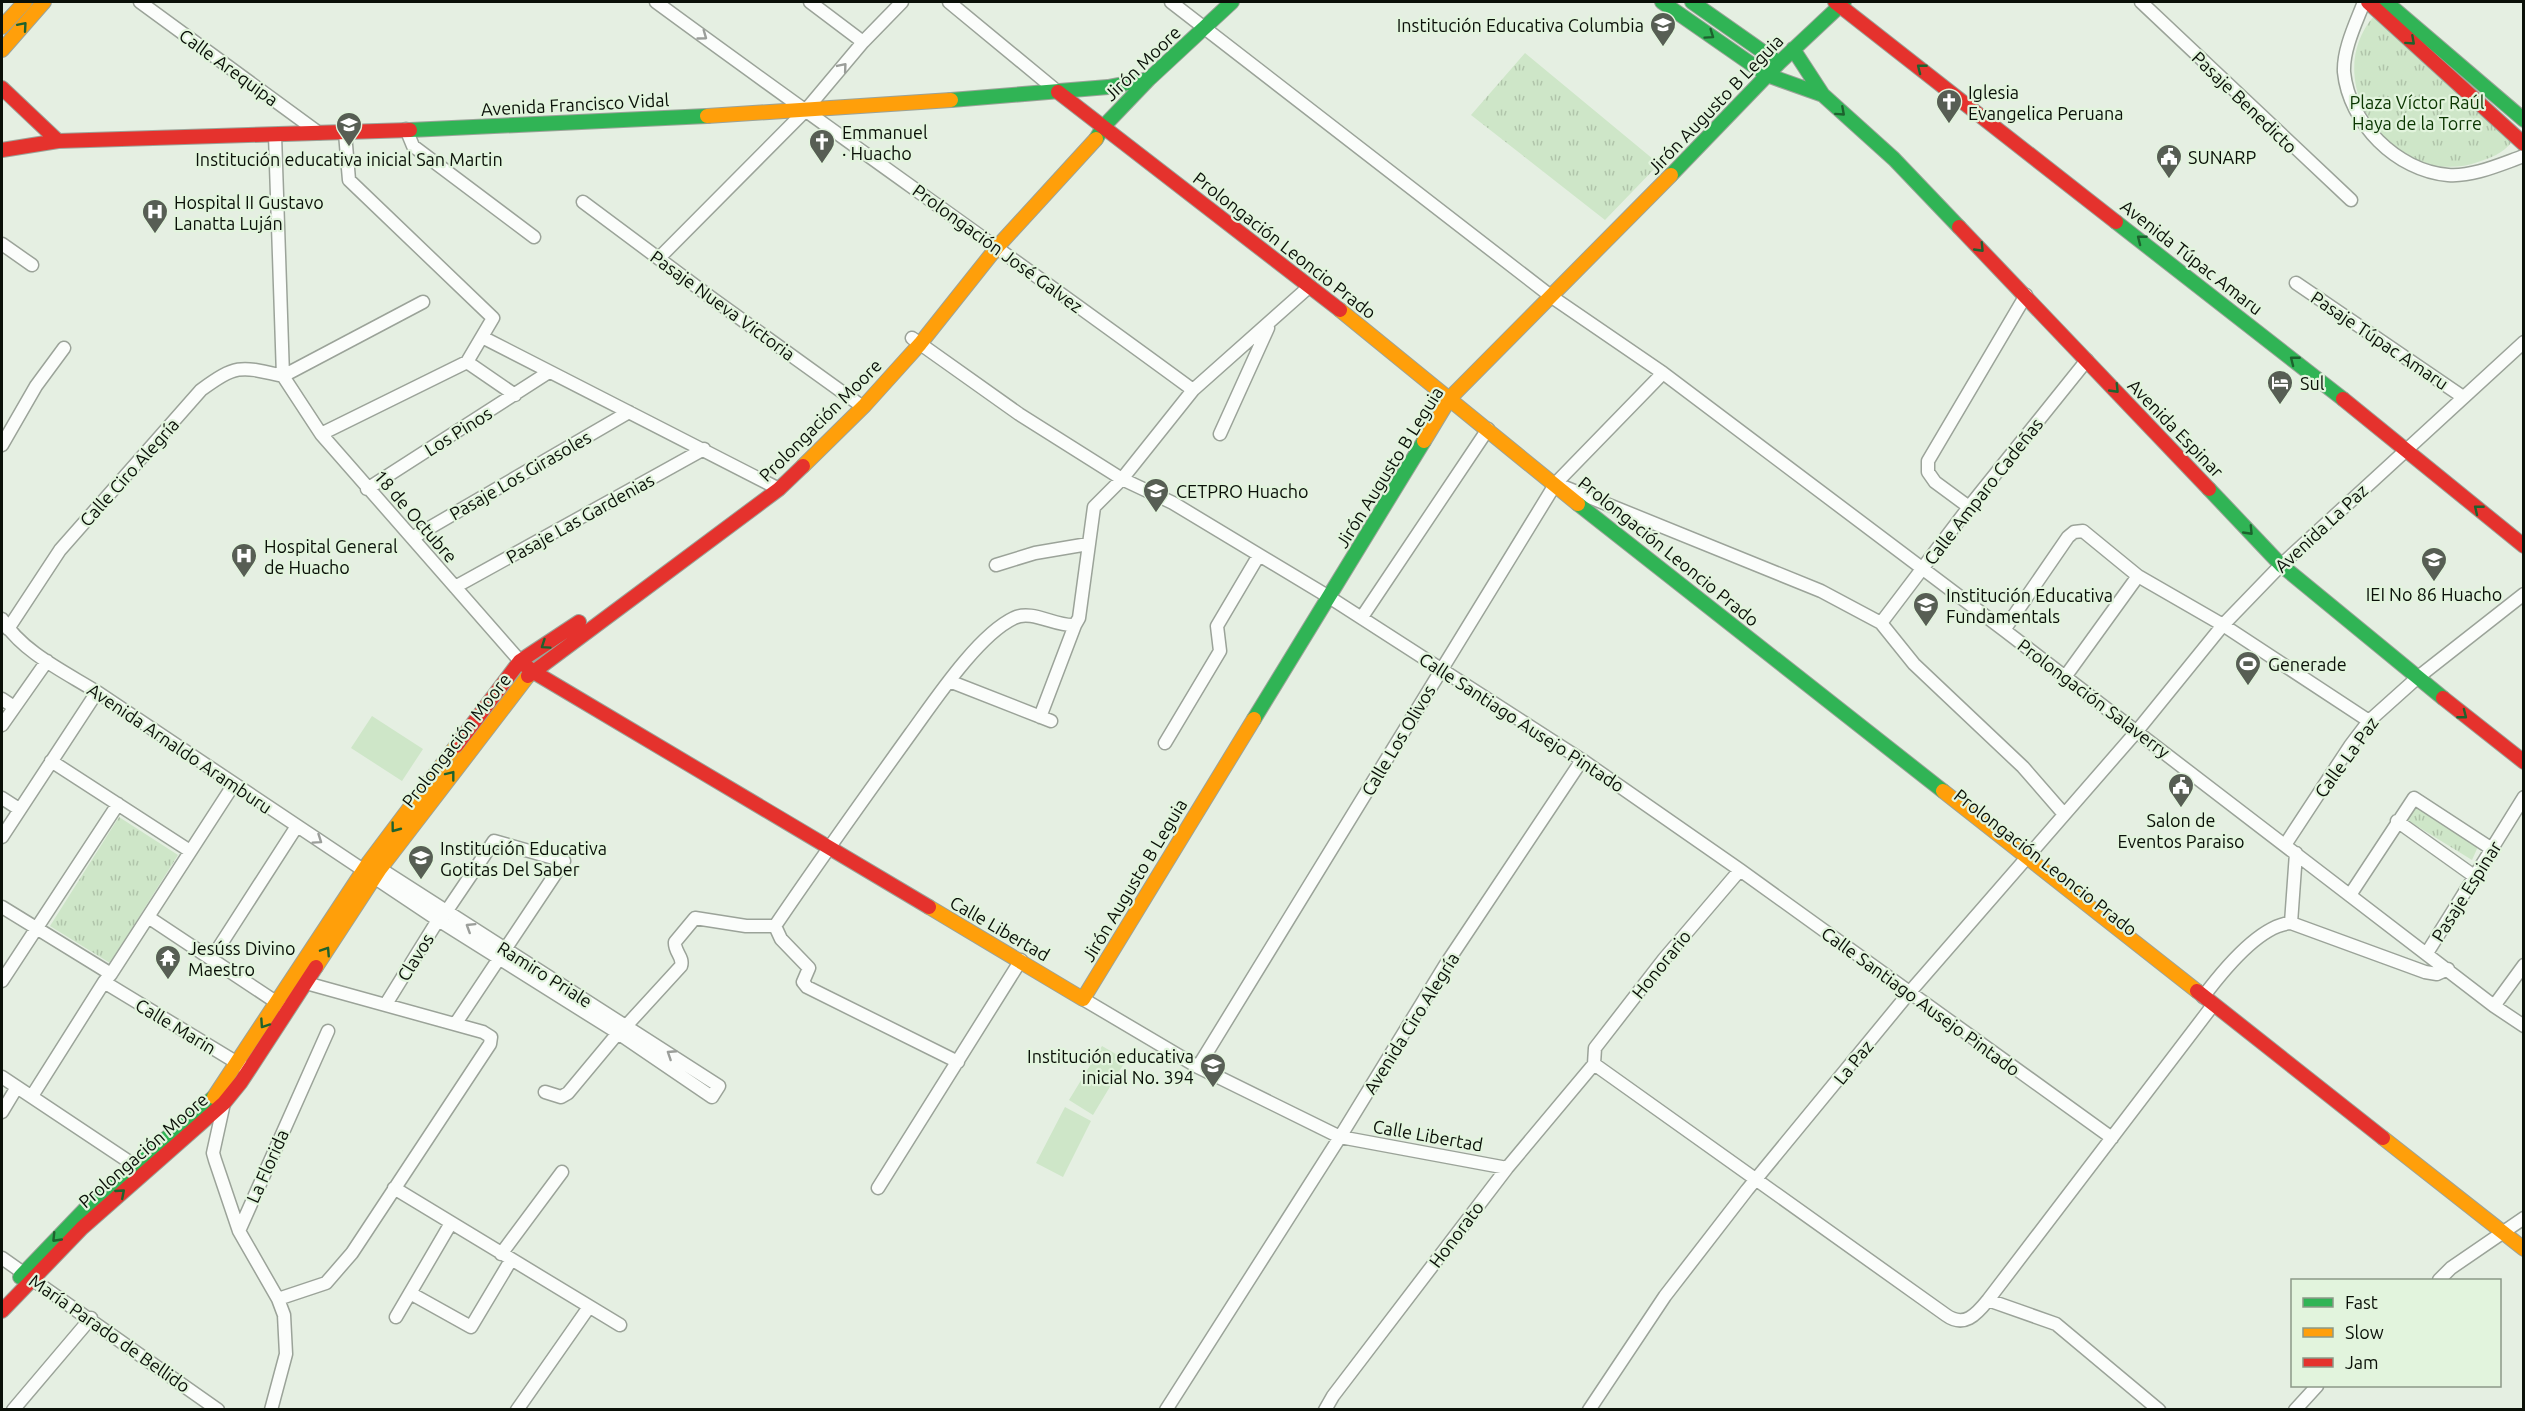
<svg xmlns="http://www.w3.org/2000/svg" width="2525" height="1411" viewBox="0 0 2525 1411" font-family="Ubuntu,sans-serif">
	<defs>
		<pattern id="park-tufts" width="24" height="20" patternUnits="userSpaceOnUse" patternTransform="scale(1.5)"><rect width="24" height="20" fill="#cee6c8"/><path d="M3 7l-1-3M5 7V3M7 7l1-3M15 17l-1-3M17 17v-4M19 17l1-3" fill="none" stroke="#b0c4aa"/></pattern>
	</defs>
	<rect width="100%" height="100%" fill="#e5efe2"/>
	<path fill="#cee6c8" d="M 372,716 L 423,749 L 402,781 L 351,748 Z
		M 1102,1046 L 1126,1060 L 1093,1115 L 1069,1100 Z
		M 1065,1107 L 1091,1121 L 1063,1177 L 1036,1163 Z"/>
	<path fill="url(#park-tufts)" d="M 2374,16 L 2512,142 C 2502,154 2492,157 2478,162 C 2396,191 2316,83 2374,16 Z
		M 1525,53 L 1659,164 L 1605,220 L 1471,115 Z
		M 2417,802 L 2480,842 L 2472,860 L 2407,820 Z
		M 119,817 L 178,855 L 110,963 L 50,926 Z"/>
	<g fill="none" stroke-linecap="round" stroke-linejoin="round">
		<defs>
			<path id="street" d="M 140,2 L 319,133
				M 656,2 C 834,133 1015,259 1193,390
				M 810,2 L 863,42
				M 949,2 L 1058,92
				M 1171,2 L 1552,297 L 1663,373 L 2004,630 L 2494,1006 L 2524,1026
				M 2141,2 L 2351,200
				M 2364,2 C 2356,23 2343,49 2344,72 C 2349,123 2397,171 2448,175 C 2473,177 2501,164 2524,156
				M 406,129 L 413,146 L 534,237
				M 345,133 L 349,180 L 493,318 L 467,362
				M 275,135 L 283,376
				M 583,202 L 713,299 L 863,407
				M 2,244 L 32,265
				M 659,258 L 805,111 L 863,42 L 902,2
				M 2296,283 L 2463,397
				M 482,337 L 779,489
				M 912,338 L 1019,414 L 1122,479 L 1173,503 L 1329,597 L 1582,760 L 1740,870 L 2112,1138
				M 283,376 L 321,434 L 520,661
				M 283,376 L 423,302
				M 321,434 L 467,362 L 515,395
				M 1220,434 L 1268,328
				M 2,445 L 36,386 L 64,348
				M 1562,486 L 1821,591 L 1881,623 L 1914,664 L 2023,767 L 2063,813
				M 367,489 L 549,372
				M 1969,507 L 1935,482 L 1928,472 L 1928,461 L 2026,295
				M 412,538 L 629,412
				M 996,565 L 1035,553 L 1088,544
				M 455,587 L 704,449
				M 1362,617 L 1488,429
				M 2,619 C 22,652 65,672 97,692 L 438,920 L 618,1033 L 712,1097 L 719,1086 L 373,864
				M 1881,623 L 1969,507 L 2087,360
				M 8,629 L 60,550 L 201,390 C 237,364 240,366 283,376
				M 2004,630 L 2068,537 L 2074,532 L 2083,531 L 2138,576 L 2223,625 L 2369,721
				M 2065,677 L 2138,576
				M 949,681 L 1051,721
				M 2,699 L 14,707
				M 1040,717 L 1075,625
				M 2,725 L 47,661
				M 1165,743 L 1220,651 L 1217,626 L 1259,555
				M 51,761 L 190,851
				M 2,798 L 19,809
				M 2397,821 L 2474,876
				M 2,837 L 97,692
				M 2285,845 L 2350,746 L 2369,721 L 2417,678 L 2524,594
				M 2350,895 L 2414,798 L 2492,849
				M 2,907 L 111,974
				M 148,917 L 282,1006
				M 2291,923 L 2296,853
				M 775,926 C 819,861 865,797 911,733 C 935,700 978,635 1014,618 C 1032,609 1056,627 1075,625 L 1079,618 L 1094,507 L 1122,479 L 1193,390 L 1310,286
				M 775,926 L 781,939 L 809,968 L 803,982 L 807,987 L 958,1062
				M 2427,953 L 2524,797
				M 212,958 L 297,826
				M 2,981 L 118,804
				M 104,982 L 244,1067
				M 2203,997 C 2221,973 2259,925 2291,923 L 2425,972 L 2437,974 L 2448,969
				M 1083,999 L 1198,1067 L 1340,1137 L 1507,1168
				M 386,1004 L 438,920 L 446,912 L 494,841 L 564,861 L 456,1023
				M 2494,1006 L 2524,965
				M 627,1025 L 681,966 C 684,957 674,952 675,942 L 695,918 L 746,926 L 775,926
				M 1594,1064 L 1946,1315 C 1964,1328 1976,1315 1988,1300 L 2213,1005
				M 1594,1064 L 1595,1048 L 1664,959 L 1740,870
				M 1198,1067 L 1556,483 L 1663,373
				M 2,1077 L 140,1169
				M 545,1092 L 561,1097 L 568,1093 L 618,1033
				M 32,1096 L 104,982 L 111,974 L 234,784
				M 224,1103 L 213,1153 L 215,1160 L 239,1231 L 278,1299 L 284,1315 L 286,1354 L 271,1410
				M 2,1112 L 17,1087
				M 394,1188 L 620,1325
				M 878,1188 L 1021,960
				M 239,1231 L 328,1031
				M 501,1254 L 562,1172
				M 2,1258 L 218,1410
				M 2439,1280 L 2451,1268 L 2524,1218
				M 410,1293 L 471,1327 L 511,1260
				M 278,1299 L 326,1283 L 352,1253 L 490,1044 L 491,1037 L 483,1032 L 306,983
				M 1988,1300 L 2056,1324 L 2159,1410
				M 396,1317 L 451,1223
				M 13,1410 L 91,1318
				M 517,1410 L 589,1307
				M 1166,1410 L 1340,1137 L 1446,964 L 1582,760
				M 1325,1410 L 1333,1396 L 1507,1168 L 1594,1064
				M 1589,1410 L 1665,1296 L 1747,1190 L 1909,993 L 2137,731 L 2223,625 L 2281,565 L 2524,342
				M 2295,1410 L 2317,1386"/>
			<path id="fast" d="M 1662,2 L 1767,75 L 1823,95
				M 1692,2 L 1779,63
				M 2386,2 L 2524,120
				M 1793,49 L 1823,95 L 1894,159 L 1959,227
				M 951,100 L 1108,87 L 1149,79
				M 410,130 L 707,116
				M 1096,139 L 1103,127 L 1149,79 L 1232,2
				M 1671,175 L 1779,63 L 1844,2
				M 2116,222 L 2343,399
				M 2209,489 L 2281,565 L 2443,698
				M 1578,504 L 1943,791
				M 1254,719 L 1424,441
				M 20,1277 L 90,1204 L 214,1097"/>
			<path id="slow" d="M 2,27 L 25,2
				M 2,50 L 44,2
				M 707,116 L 951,100
				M 1340,310 L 1578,504
				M 1424,441 L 1450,398 L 1671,175
				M 803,466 L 865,405 L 920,344 L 998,246 L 1096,139
				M 1943,791 L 2197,991
				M 929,907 L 1083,999 L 1254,719
				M 316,967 L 380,869 L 528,676
				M 214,1097 L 369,862 L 456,746
				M 2383,1138 L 2524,1249"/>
			<path id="jam" d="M 1835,2 L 2116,222
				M 2368,2 L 2524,144
				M 2,88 L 58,141
				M 1058,92 L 1340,310
				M 2,150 L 58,141 L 410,130
				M 1959,227 L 2209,489
				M 2343,399 L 2524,546
				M 520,661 L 532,671 L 929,907
				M 528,676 L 779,489 L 803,466
				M 2443,698 L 2524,762
				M 456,746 L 520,661 L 579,622
				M 2197,991 L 2383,1138
				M 2,1311 L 82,1228 L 224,1103 L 241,1082 L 316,967"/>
		</defs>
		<use href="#street" stroke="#9ba399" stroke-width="15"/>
		<use href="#fast" stroke="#9ba399" stroke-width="16"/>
		<use href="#slow" stroke="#9ba399" stroke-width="16"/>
		<use href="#jam" stroke="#9ba399" stroke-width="16"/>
		<use href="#street" stroke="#fbfdfb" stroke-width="12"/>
		<use href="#fast" stroke="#30b455" stroke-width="14"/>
		<use href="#slow" stroke="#ff9f0a" stroke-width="14"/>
		<use href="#jam" stroke="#e5322d" stroke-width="14"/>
	</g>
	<defs><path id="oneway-chevron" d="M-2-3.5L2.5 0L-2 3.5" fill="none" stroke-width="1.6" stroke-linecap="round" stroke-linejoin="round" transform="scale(1.5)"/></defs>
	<g stroke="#1d622e">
		<use href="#oneway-chevron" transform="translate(23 26) rotate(-49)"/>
		<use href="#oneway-chevron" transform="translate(1710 35) rotate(35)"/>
		<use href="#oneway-chevron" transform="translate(2411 41) rotate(42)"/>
		<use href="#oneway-chevron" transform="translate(1921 68) rotate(-142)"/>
		<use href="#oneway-chevron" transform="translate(1841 112) rotate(42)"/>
		<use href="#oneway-chevron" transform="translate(2141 239) rotate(-142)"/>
		<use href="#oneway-chevron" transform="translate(1980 248) rotate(46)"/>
		<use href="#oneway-chevron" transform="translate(2294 360) rotate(-142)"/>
		<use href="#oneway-chevron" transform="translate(2115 389) rotate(46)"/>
		<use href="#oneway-chevron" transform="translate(2478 509) rotate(-141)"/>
		<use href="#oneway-chevron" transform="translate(2249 531) rotate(46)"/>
		<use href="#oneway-chevron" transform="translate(545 645) rotate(146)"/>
		<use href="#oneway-chevron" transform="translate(2463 715) rotate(38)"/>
		<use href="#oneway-chevron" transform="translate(451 775) rotate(-52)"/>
		<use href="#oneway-chevron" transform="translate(395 828) rotate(127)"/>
		<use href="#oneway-chevron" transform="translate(326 951) rotate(-57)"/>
		<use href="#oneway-chevron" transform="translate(264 1024) rotate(124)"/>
		<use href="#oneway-chevron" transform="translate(121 1193) rotate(-41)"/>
		<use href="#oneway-chevron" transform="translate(56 1238) rotate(134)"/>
	</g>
	<g stroke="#9b9e9a">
		<use href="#oneway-chevron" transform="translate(703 36) rotate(36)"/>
		<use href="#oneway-chevron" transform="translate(843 67) rotate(-50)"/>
		<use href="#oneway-chevron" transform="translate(318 840) rotate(34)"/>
		<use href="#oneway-chevron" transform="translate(470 927) rotate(-148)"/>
		<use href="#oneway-chevron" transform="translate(671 1054) rotate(-147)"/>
	</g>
	<defs>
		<symbol id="school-pin" viewBox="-11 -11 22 30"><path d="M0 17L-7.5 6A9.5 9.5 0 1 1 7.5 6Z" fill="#575e54" stroke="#e2f4dd"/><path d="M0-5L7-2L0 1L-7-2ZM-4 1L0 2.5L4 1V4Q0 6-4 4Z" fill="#fff"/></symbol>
		<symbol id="church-pin" viewBox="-11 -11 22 30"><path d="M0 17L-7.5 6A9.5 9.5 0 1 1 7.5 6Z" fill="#575e54" stroke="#e2f4dd"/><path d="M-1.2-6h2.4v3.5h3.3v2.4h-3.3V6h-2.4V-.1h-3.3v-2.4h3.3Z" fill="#fff"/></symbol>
		<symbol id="civic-pin" viewBox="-11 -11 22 30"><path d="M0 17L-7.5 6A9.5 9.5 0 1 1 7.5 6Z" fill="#575e54" stroke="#e2f4dd"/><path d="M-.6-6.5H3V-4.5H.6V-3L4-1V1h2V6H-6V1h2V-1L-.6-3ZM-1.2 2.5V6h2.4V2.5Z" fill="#fff"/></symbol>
		<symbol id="hospital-pin" viewBox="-11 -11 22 30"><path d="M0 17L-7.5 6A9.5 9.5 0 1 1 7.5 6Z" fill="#575e54" stroke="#e2f4dd"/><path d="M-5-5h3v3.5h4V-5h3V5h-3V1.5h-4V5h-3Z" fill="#fff"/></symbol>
		<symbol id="hotel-pin" viewBox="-11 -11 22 30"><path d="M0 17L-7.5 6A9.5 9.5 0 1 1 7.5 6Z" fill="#575e54" stroke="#e2f4dd"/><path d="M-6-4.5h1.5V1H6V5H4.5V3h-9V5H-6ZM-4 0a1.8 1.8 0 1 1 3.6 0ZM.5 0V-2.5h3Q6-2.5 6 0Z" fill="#fff"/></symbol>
		<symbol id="stadium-pin" viewBox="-11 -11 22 30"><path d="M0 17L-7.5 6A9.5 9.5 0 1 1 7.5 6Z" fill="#575e54" stroke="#e2f4dd"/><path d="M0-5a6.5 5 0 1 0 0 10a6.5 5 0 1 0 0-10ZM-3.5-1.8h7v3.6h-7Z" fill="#fff"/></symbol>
		<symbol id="temple-pin" viewBox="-11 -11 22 30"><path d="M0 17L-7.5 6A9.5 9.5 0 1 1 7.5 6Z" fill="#575e54" stroke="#e2f4dd"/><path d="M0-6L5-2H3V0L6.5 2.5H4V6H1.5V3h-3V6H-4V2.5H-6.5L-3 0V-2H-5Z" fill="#fff"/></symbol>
	</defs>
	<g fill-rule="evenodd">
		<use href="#school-pin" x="1648" y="10" width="30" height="40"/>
		<use href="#church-pin" x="1934" y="87" width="30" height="40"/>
		<use href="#school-pin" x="334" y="110" width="30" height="40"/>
		<use href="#church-pin" x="807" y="127" width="30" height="40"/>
		<use href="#civic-pin" x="2154" y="142" width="30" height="40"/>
		<use href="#hospital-pin" x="140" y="197" width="30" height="40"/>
		<use href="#hotel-pin" x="2265" y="368" width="30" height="40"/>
		<use href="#school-pin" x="1141" y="476" width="30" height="40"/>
		<use href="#hospital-pin" x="229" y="541" width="30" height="40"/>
		<use href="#school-pin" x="2419" y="545" width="30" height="40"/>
		<use href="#school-pin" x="1911" y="590" width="30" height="40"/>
		<use href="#stadium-pin" x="2233" y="649" width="30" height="40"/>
		<use href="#civic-pin" x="2166" y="771" width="30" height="40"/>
		<use href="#school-pin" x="406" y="843" width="30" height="40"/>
		<use href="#temple-pin" x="153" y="943" width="30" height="40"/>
		<use href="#school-pin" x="1198" y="1051" width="30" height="40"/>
	</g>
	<g text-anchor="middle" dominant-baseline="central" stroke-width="4.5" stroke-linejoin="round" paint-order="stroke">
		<g font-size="18" fill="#0a1008" stroke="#e2f4dd" text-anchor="start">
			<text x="1644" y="25" text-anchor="end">Institución Educativa Columbia</text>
			<text x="1968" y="92">Iglesia<tspan x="1968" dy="21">Evangelica Peruana</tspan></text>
			<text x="842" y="132">Emmanuel<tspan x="842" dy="21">· Huacho</tspan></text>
			<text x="2188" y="157">SUNARP</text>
			<text x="349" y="159" text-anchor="middle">Institución educativa inicial San Martin</text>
			<text x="174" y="202">Hospital II Gustavo<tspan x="174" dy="21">Lanatta Luján</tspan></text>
			<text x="2300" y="383">Sul</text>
			<text x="1176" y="491">CETPRO Huacho</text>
			<text x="264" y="546">Hospital General<tspan x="264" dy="21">de Huacho</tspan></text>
			<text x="2434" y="594" text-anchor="middle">IEI No 86 Huacho</text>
			<text x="1946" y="595">Institución Educativa<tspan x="1946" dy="21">Fundamentals</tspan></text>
			<text x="2268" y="664">Generade</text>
			<text x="2181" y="820" text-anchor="middle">Salon de<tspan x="2181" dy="21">Eventos Paraiso</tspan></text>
			<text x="440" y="848">Institución Educativa<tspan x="440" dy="21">Gotitas Del Saber</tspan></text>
			<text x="188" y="948">Jesúss Divino<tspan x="188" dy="21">Maestro</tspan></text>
			<text x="1194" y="1056" text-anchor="end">Institución educativa<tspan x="1194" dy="21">inicial No. 394</tspan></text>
		</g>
		<g font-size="18" fill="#0a1008" stroke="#e2f4dd">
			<text transform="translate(1142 63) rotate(-44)">Jirón Moore</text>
			<text transform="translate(229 67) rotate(36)">Calle Arequipa</text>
			<text transform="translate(2245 102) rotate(44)">Pasaje Benedicto</text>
			<text transform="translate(575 104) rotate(-3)">Avenida Francisco Vidal</text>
			<text transform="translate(1715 104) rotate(-46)">Jirón Augusto B Leguia</text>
			<text transform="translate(1285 245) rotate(38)">Prolongación Leoncio Prado</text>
			<text transform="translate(998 248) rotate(36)">Prolongación José Galvez</text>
			<text transform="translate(2192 257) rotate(38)">Avenida Túpac Amaru</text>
			<text transform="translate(723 305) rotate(36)">Pasaje Nueva Victoria</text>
			<text transform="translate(2380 340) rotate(34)">Pasaje Túpac Amaru</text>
			<text transform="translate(820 420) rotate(-45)">Prolongación Moore</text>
			<text transform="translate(2176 428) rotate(46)">Avenida Espinar</text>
			<text transform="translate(458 431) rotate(-32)">Los Pinos</text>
			<text transform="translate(1389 467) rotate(-58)">Jirón Augusto B Leguia</text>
			<text transform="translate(129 472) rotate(-48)">Calle Ciro Alegría</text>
			<text transform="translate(520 475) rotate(-30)">Pasaje Los Girasoles</text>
			<text transform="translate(1983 491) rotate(-52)">Calle Amparo Cadeñas</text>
			<text transform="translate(416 516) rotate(49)">18 de Octubre</text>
			<text transform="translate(580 518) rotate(-29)">Pasaje Las Gardenias</text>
			<text transform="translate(2321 528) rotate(-43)">Avenida La Paz</text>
			<text transform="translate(1669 551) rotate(39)">Prolongación Leoncio Prado</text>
			<text transform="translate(2094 698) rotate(37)">Prolongación Salaverry</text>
			<text transform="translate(1522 722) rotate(33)">Calle Santiago Ausejo Pintado</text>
			<text transform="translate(456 740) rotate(-52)">Prolongación Moore</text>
			<text transform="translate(1398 740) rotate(-59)">Calle Los Olivos</text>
			<text transform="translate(180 748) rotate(34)">Avenida Arnaldo Aramburu</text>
			<text transform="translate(2346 757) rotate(-54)">Calle La Paz</text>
			<text transform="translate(2046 862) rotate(38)">Prolongación Leoncio Prado</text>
			<text transform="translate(1134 880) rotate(-59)">Jirón Augusto B Leguia</text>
			<text transform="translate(2466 891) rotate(-58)">Pasaje Espinar</text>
			<text transform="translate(1000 928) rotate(30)">Calle Libertad</text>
			<text transform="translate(415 957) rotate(-58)">Clavos</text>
			<text transform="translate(1661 964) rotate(-51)">Honorario</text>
			<text transform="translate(545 974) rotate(32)">Ramiro Priale</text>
			<text transform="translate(1921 1001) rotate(36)">Calle Santiago Ausejo Pintado</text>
			<text transform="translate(1411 1023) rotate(-58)">Avenida Ciro Alegría</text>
			<text transform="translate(176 1026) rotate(31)">Calle Marin</text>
			<text transform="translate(1853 1062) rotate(-51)">La Paz</text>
			<text transform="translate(1428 1135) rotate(10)">Calle Libertad</text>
			<text transform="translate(143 1150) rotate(-41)">Prolongación Moore</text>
			<text transform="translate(267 1166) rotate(-66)">La Florida</text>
			<text transform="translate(1456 1234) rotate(-53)">Honorato</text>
			<text transform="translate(110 1333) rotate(35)">María Parado de Bellido</text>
		</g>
		<g font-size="18" fill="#0a3500" stroke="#e2f4dd">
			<text x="2417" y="102">Plaza Víctor Raúl<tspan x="2417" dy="21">Haya de la Torre</tspan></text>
		</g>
	</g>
	<rect width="2525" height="1411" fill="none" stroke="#0a1008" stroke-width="6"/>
	<rect x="2291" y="1279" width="210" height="108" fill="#e2f4dd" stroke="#8c9988" stroke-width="1.5"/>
	<rect x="2303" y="1298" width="30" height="9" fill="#30b455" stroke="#8c9988" stroke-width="1.5"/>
	<text x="2345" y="1309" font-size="18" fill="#0a1008">Fast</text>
	<rect x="2303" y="1328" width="30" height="9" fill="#ff9f0a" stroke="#8c9988" stroke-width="1.5"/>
	<text x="2345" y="1339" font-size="18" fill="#0a1008">Slow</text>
	<rect x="2303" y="1358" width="30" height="9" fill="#e5322d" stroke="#8c9988" stroke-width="1.5"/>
	<text x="2345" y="1369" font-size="18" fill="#0a1008">Jam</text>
</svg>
